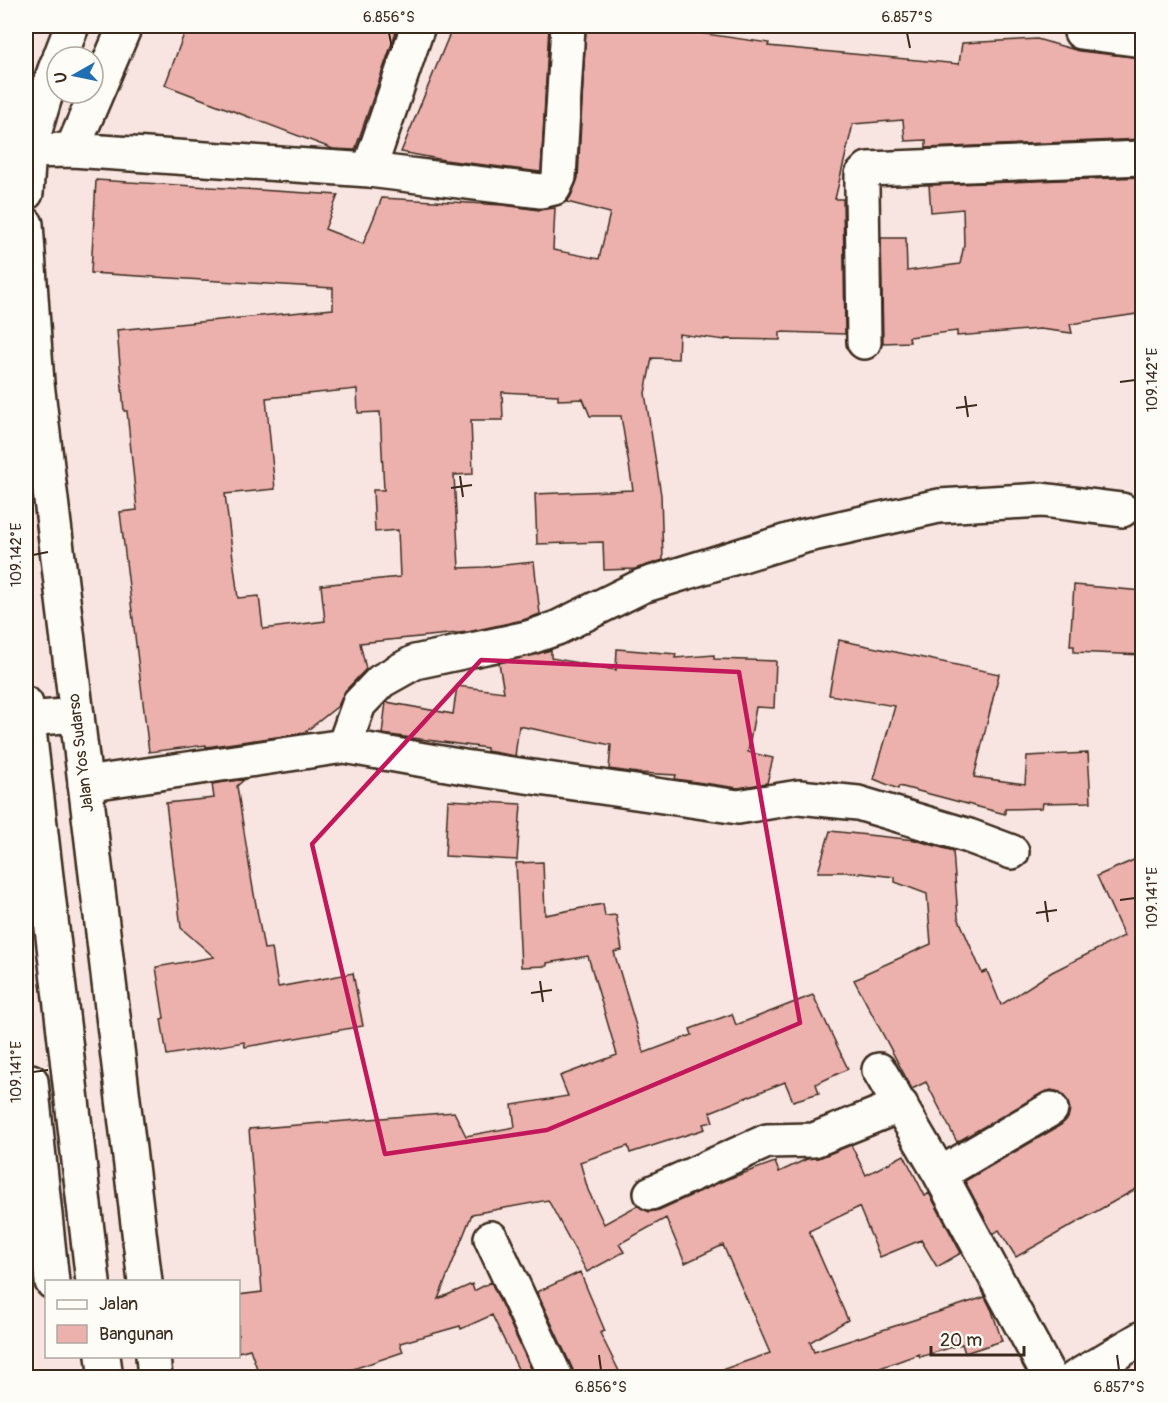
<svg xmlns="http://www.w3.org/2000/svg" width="1168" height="1403" viewBox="0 0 1168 1403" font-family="Pangolin,sans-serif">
	<rect width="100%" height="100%" fill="#f8e5e1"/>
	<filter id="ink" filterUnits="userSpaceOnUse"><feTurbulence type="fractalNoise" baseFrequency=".0167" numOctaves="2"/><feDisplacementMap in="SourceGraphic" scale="12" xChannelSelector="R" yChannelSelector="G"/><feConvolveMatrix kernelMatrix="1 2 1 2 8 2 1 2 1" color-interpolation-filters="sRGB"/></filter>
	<g filter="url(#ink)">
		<path fill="#ecb0ad" stroke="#3b2a1e" stroke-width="1.5" fill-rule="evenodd" d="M 187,26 L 398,26 L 355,150 L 333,149 L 165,85 Z
			M 453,26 L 549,26 L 541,172 L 444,160 L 401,152 Z
			M 586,26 L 651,26 L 769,43 L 768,46 L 959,64 L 962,43 L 1037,39 L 1079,51 L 1143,58 L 1143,139 L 926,148 L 926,140 L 905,141 L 903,120 L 853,124 L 835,199 L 843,199 L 845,334 L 780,332 L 780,340 L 725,339 L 725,340 L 679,334 L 678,359 L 652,358 L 645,393 L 661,495 L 663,560 L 635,569 L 604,570 L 603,542 L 537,544 L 535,494 L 633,490 L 621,416 L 590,416 L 583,399 L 558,400 L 558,395 L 502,392 L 503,420 L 471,420 L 473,474 L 454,475 L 459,568 L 485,567 L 534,562 L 540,614 L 523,620 L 468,632 L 360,643 L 366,669 L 345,691 L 338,706 L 304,733 L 206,747 L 206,745 L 149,752 L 120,512 L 137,510 L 127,411 L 124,411 L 117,330 L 333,309 L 333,288 L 91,273 L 96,180 L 338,195 L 325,229 L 363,244 L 382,198 L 503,205 L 539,210 L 555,208 L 553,250 L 599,259 L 610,213 L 567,202 L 571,196 L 578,178 ZM 357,389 L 358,413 L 380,412 L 384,490 L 373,490 L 375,532 L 398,530 L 400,577 L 321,585 L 325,621 L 263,629 L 259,596 L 238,598 L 225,494 L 275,489 L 266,398 Z
			M 1143,177 L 1143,202 L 1139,202 L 1143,248 L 1143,313 L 1070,324 L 1072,333 L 1040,329 L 957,336 L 957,331 L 909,337 L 910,342 L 883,343 L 881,238 L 906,238 L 907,271 L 960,264 L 964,245 L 963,209 L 931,212 L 929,185 Z
			M 1074,585 L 1143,591 L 1143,655 L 1074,652 L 1074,646 L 1070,646 Z
			M 839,640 L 999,674 L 974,777 L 1025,784 L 1027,756 L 1088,753 L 1091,802 L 1043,803 L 1042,808 L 1005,809 L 1005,814 L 899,786 L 898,789 L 874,779 L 895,706 L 829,695 Z
			M 617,649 L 676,654 L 675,658 L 714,655 L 714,659 L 776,661 L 774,708 L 756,707 L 748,752 L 773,758 L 767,783 L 738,788 L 675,779 L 676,775 L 638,773 L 609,769 L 611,745 L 519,726 L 515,756 L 487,751 L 487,748 L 382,734 L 386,702 L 453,714 L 457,686 L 504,692 L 499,663 L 551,650 L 551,658 L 616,670 Z
			M 245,779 L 237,786 L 252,883 L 264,949 L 272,948 L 278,987 L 353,973 L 363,1026 L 245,1047 L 244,1042 L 167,1055 L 161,1019 L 164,1018 L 156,967 L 214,957 L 181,928 L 166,803 L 214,798 L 212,784 Z
			M 448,800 L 521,804 L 517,860 L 445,856 Z
			M 830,831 L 915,840 L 953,851 L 958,917 L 982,973 L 987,971 L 1001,1005 L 1052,972 L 1124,936 L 1097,876 L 1143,856 L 1143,1185 L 1016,1257 L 999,1230 L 993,1234 L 965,1181 L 1061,1125 L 1068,1118 L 1070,1109 L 1067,1100 L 1060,1092 L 1051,1090 L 1042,1093 L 957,1142 L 926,1082 L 912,1089 L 854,980 L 864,976 L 864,974 L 931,944 L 927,894 L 895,882 L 895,877 L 851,872 L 818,872 Z
			M 543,862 L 545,915 L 603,904 L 605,916 L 616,915 L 622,950 L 614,952 L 644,1053 L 692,1035 L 690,1029 L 732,1014 L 736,1025 L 813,995 L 848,1069 L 816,1084 L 819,1093 L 793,1101 L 785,1082 L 710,1112 L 713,1122 L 703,1124 L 705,1129 L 630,1153 L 628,1146 L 580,1162 L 588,1190 L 604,1224 L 638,1205 L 649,1212 L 659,1210 L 725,1180 L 775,1162 L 779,1172 L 807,1159 L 821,1157 L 851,1145 L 866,1175 L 904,1155 L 925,1196 L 929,1193 L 961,1253 L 937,1267 L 921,1240 L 880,1257 L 859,1207 L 809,1231 L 848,1320 L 810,1342 L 814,1352 L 985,1297 L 992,1311 L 1002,1341 L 965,1353 L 962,1344 L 920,1357 L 919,1354 L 855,1377 L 710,1377 L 710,1374 L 770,1353 L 723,1245 L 685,1263 L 666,1218 L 619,1244 L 624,1252 L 587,1272 L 548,1200 L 472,1214 L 438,1299 L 472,1284 L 474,1291 L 491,1282 L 535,1377 L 522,1377 L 492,1315 L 461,1329 L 460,1326 L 400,1343 L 403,1352 L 330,1377 L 260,1377 L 250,1349 L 238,1352 L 238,1295 L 262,1292 L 249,1129 L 454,1112 L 466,1136 L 515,1127 L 512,1105 L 568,1096 L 560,1076 L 617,1055 L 588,956 L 547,963 L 547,966 L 521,967 L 516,863 Z
			M 580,1272 L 605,1331 L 600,1333 L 622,1377 L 574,1377 L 573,1370 L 537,1292 Z"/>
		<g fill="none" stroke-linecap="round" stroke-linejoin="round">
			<defs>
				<path id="minor" d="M 1081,32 L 1142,40
					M 72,150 L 125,26
					M 26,151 L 72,150 L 369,170 L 541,191 L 554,188 L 559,177 L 568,26
					M 369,170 L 418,26
					M 864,342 L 862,188 L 862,175 L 868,169 L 1142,158
					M 26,719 L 77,715
					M 344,746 L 359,704 L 381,681 L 415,662 L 528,638 L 557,628 L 642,586 L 804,536 L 939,506 L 1042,500 L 1122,510
					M 85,784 L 344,746 L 464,767 L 738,807 L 799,797 L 858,803 L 969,836 L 1012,852
					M 879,1070 L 940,1174 L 1050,1378
					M 31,1081 L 52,1282
					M 940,1174 L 1051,1109
					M 651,1193 L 767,1141 L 814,1140 L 901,1105
					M 491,1238 L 556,1378
					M 1075,1378 L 1142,1338"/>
				<path id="highway" d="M 60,57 L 72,26
					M 26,193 L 29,151 L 44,100 L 57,64
					M 26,224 L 37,383 L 145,1282
					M 26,704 L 93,1282
					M 103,1356 L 106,1378
					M 153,1356 L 155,1378"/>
			</defs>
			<use href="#minor" stroke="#3b2a1e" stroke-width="38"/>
			<use href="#highway" stroke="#3b2a1e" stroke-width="38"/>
			<use href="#minor" stroke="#fdfcf7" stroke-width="33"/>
			<use href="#highway" stroke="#fdfcf7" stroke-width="33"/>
		</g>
	</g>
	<path fill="none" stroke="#c2185b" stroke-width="4.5" stroke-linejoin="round" d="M 481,660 L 739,672 L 800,1023 L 547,1130 L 385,1154 L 312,844 Z"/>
	<path fill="none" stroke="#3b2a1e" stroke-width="2" d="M 389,33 L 392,48M 907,33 L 910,48M 1120,382 L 1135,380M 965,396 L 968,417M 956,408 L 977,405M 460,476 L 463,497M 451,488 L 472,485M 33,555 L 48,552M 1120,900 L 1135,898M 1045,901 L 1048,922M 1036,913 L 1057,910M 540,981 L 543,1002M 531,993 L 552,990M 33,1072 L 48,1070M 599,1355 L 601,1370M 1117,1355 L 1119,1370"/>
	<g text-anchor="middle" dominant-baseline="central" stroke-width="5" stroke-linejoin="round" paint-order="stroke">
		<g font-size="16" fill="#3b2a1e" stroke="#fdfcf7">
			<text transform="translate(81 753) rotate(-97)">Jalan Yos Sudarso</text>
		</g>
	</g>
	<rect width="1168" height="1403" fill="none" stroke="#fdfcf7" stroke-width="66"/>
	<rect x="45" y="1280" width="195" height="78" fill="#fdfcf7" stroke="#afa8a0" stroke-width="1.5"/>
	<rect x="57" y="1300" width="30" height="9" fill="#fdfcf7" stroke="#afa8a0" stroke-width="1.5"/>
	<text x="99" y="1310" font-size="18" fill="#3b2a1e">Jalan</text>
	<rect x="57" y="1325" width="30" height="18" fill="#ecb0ad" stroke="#afa8a0" stroke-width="1.5"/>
	<text x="99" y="1340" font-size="18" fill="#3b2a1e">Bangunan</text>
	<g transform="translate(75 75) rotate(261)"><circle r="28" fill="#fdfcf7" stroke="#afa8a0" stroke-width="1.5"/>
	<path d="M0-4.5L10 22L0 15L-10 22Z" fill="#1f6fb2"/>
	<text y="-9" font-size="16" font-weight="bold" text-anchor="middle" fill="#3b2a1e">U</text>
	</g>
	<path d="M931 1346v9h93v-9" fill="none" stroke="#3b2a1e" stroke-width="3"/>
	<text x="940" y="1346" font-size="18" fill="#3b2a1e" stroke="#fdfcf7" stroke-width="4.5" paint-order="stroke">20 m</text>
	<rect x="33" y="33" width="1102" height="1337" fill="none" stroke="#3b2a1e" stroke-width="2"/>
	<g font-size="15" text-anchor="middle" fill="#3b2a1e">
		<text x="389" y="22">6.856°S</text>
		<text x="907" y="22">6.857°S</text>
		<text transform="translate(1152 380) rotate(-90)" y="5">109.142°E</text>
		<text transform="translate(16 555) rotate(-90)" y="5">109.142°E</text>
		<text transform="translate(1152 898) rotate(-90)" y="5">109.141°E</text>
		<text transform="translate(16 1072) rotate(-90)" y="5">109.141°E</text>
		<text x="601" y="1392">6.856°S</text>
		<text x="1119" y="1392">6.857°S</text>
	</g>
</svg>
